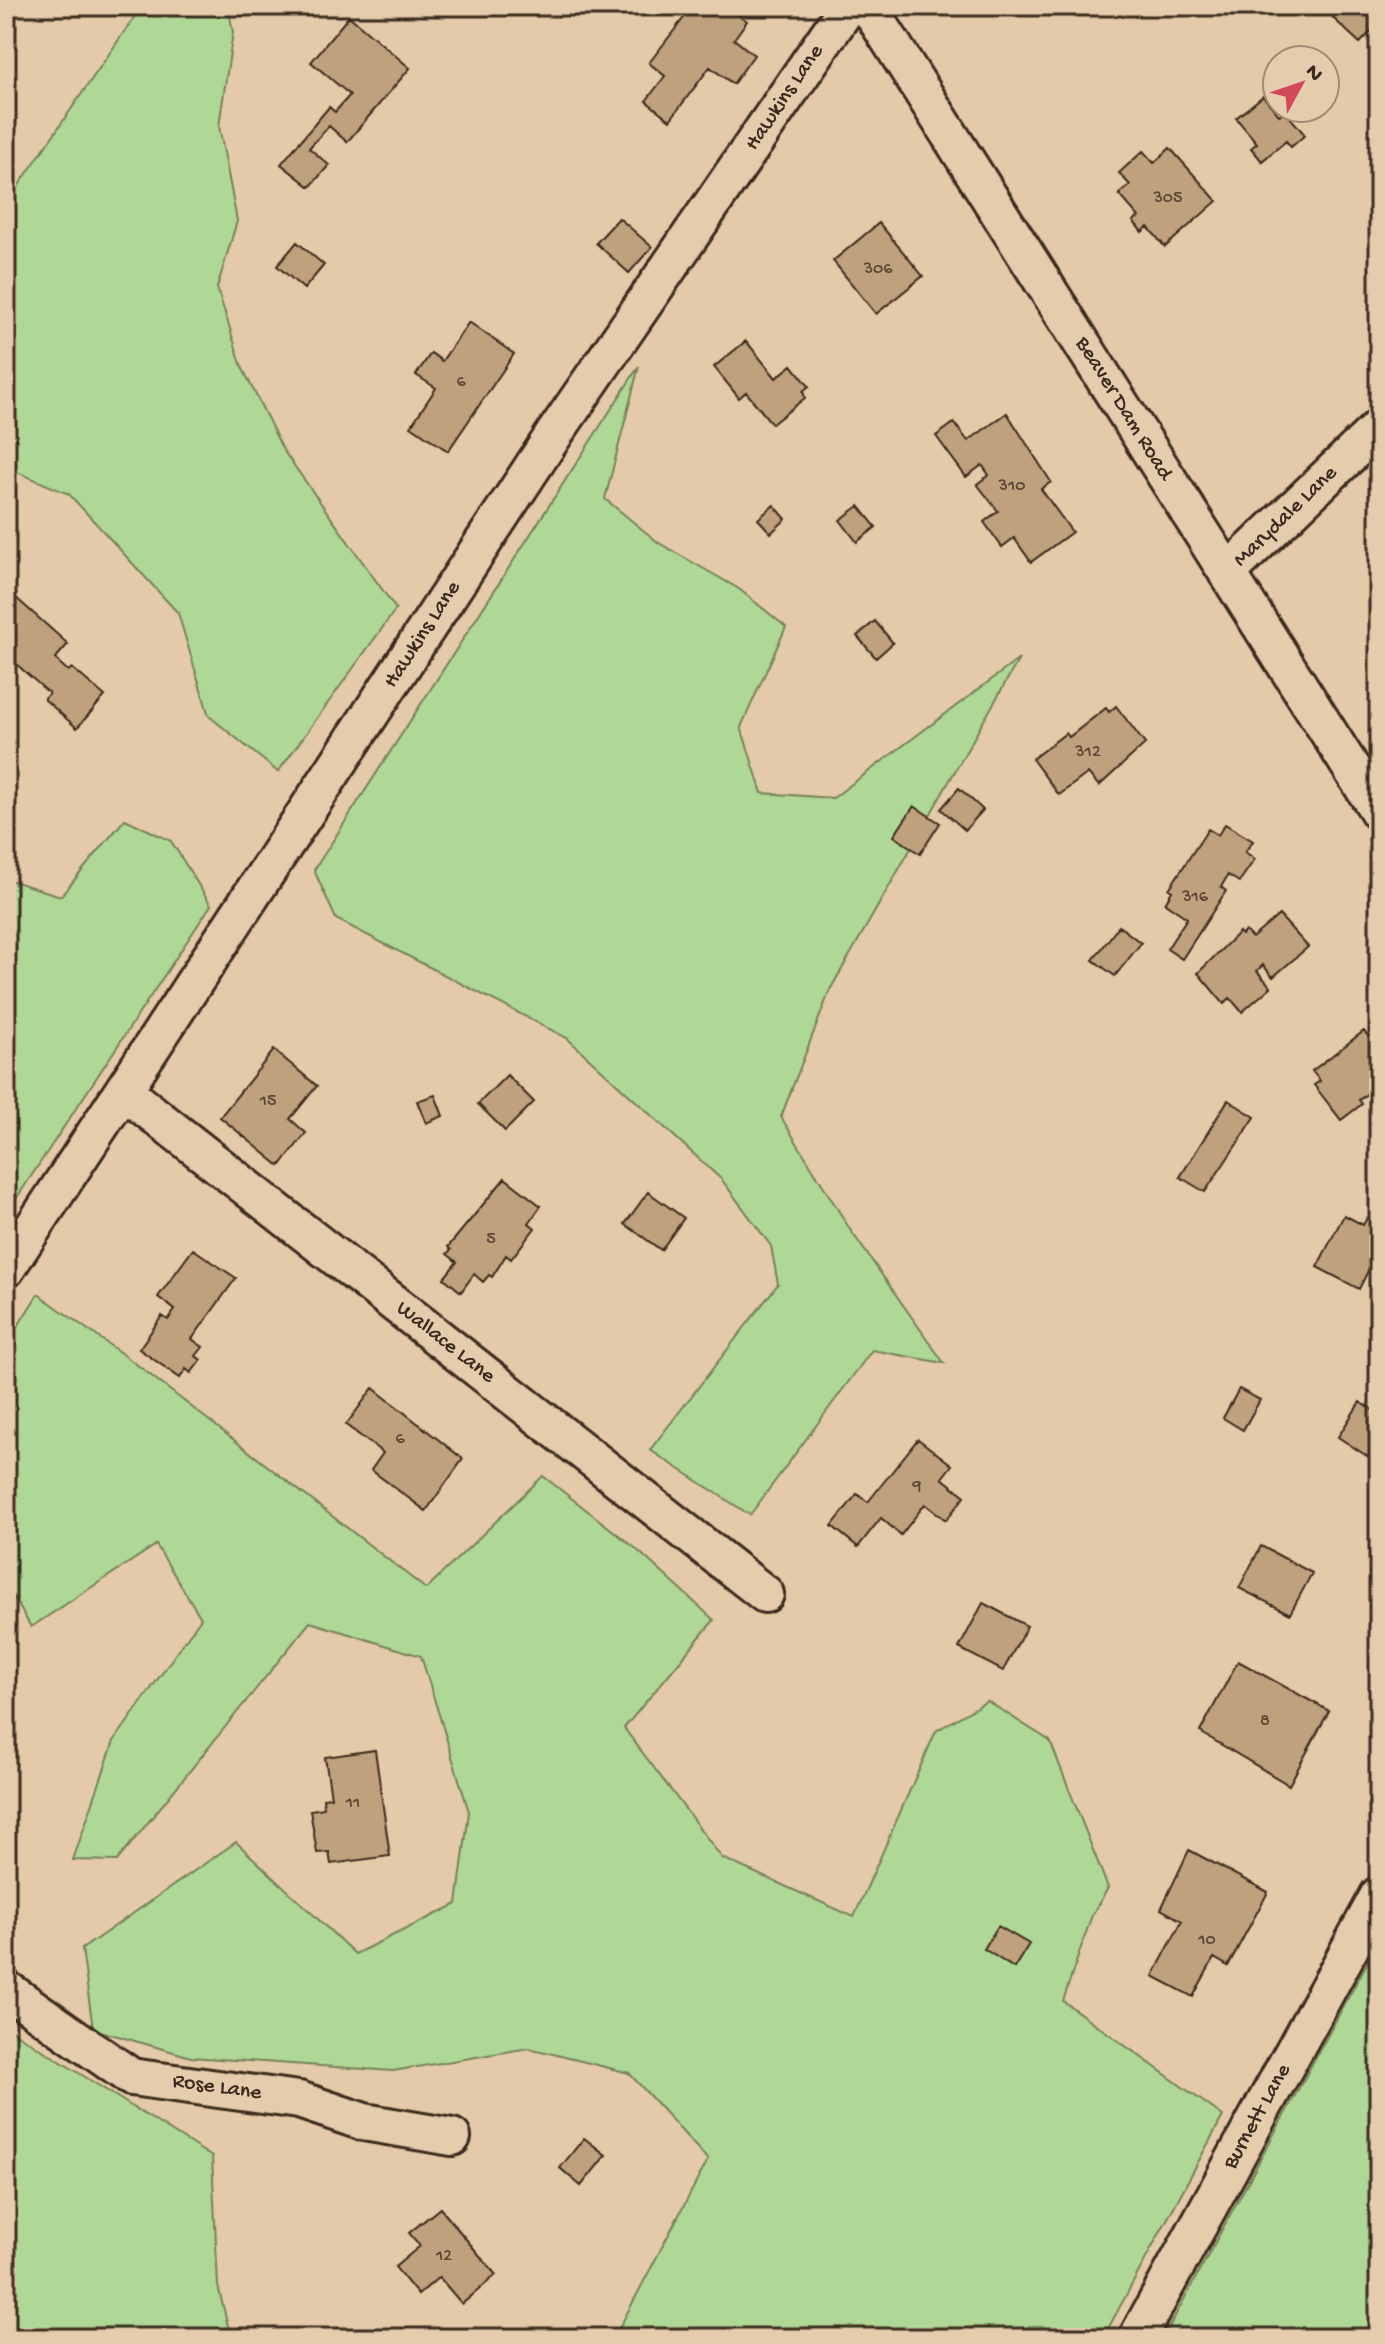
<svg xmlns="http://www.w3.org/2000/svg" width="1385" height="2344" viewBox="0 0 1385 2344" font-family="'Gochi Hand',sans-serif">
	<rect width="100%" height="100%" fill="#e5caa9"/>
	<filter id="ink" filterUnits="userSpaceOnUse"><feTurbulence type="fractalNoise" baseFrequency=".0125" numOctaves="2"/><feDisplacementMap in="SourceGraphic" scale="16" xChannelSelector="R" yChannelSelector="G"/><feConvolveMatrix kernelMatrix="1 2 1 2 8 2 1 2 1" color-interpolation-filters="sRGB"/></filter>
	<g filter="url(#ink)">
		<path fill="#afd896" stroke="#75815a" stroke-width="2" d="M 142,6 L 228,6 L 233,32 L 219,126 L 237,221 L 217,288 L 242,367 L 283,450 L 396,609 L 278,772 L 209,716 L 178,613 L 69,494 L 10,469 L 6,471 L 6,204 Z
			M 639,366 L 605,499 L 659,543 L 739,589 L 786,627 L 741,727 L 762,793 L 833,798 L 1019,659 L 830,990 L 781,1117 L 851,1231 L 944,1363 L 872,1350 L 750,1515 L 650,1450 L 778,1284 L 771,1246 L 722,1180 L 567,1038 L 336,919 L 314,870 Z
			M 125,819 L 171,841 L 211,905 L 6,1214 L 6,879 L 61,896 Z
			M 38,1294 L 136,1364 L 426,1589 L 543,1476 L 634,1547 L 714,1620 L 624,1728 L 722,1858 L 854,1917 L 936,1731 L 987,1701 L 1050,1741 L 1108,1888 L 1092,1915 L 1063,2001 L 1223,2116 L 1103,2338 L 614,2338 L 708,2160 L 629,2073 L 529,2048 L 393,2071 L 191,2057 L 93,2029 L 82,1949 L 236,1842 L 355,1954 L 457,1904 L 469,1812 L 421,1656 L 310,1622 L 117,1861 L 73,1860 L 114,1741 L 201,1618 L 156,1545 L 31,1627 L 6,1584 L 6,1345 Z
			M 1379,1941 L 1379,2338 L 1163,2338 Z
			M 6,2027 L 212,2157 L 218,2286 L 231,2338 L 13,2338 L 6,2283 Z"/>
		<path fill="#c0a17d" stroke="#3b2a1e" stroke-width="2" d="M 693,6 L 727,6 L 747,21 L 734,39 L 754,55 L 733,84 L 710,67 L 670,120 L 646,101 L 665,76 L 649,63 Z
			M 1340,6 L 1379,6 L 1379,23 L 1360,43 L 1333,18 Z
			M 349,16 L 410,68 L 347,142 L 329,126 L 309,148 L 329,165 L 310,187 L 281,164 L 329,107 L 335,112 L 350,95 L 311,62 Z
			M 1263,96 L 1279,115 L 1285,111 L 1305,135 L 1291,147 L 1286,141 L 1262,161 L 1251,148 L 1257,143 L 1236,118 Z
			M 1170,148 L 1217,201 L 1165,247 L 1148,227 L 1142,232 L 1133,221 L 1139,217 L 1119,194 L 1130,185 L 1119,173 L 1143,151 L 1154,163 Z
			M 619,218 L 652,247 L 629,273 L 596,243 Z
			M 879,223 L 923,276 L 876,314 L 833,261 Z
			M 297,242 L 324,265 L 304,289 L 277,266 Z
			M 469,322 L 514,354 L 448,451 L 411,426 L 436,388 L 416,375 L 431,353 L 442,361 Z
			M 746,341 L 776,378 L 792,365 L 809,386 L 803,391 L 805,398 L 772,424 L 746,392 L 739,398 L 714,367 Z
			M 1007,413 L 1051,482 L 1041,489 L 1072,532 L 1031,562 L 1014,538 L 1002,547 L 984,522 L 998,511 L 977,484 L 989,475 L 982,465 L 966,477 L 936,436 L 954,423 L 968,441 Z
			M 774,505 L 786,519 L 771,533 L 758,519 Z
			M 859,506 L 876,527 L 857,542 L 840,520 Z
			M 6,589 L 68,644 L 55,659 L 68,671 L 72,668 L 105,696 L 77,728 L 44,699 L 49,693 L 6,655 Z
			M 875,621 L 893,643 L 876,658 L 857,636 Z
			M 1116,706 L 1145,744 L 1099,786 L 1088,773 L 1059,795 L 1032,759 L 1066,733 L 1069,737 L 1106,708 L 1109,712 Z
			M 959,788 L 983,810 L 965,830 L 941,809 Z
			M 914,806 L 940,823 L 920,854 L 894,836 Z
			M 1225,824 L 1253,841 L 1245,852 L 1255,859 L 1239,882 L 1228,875 L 1221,887 L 1226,891 L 1182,959 L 1167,949 L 1187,918 L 1165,903 L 1172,891 L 1169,889 L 1208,829 L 1218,835 Z
			M 1279,915 L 1308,947 L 1273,977 L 1263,965 L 1257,971 L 1271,987 L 1242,1012 L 1230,998 L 1224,1004 L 1198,973 L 1239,932 L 1242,935 L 1245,931 L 1252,938 Z
			M 1119,926 L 1141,943 L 1115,976 L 1093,960 Z
			M 1364,1031 L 1379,1051 L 1379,1102 L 1376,1104 L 1368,1093 L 1359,1100 L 1362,1104 L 1341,1120 L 1314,1085 L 1320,1081 L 1312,1071 Z
			M 274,1050 L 317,1086 L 290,1119 L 306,1133 L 280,1166 L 220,1117 Z
			M 507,1075 L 534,1102 L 505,1131 L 478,1104 Z
			M 435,1095 L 443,1116 L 426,1123 L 417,1101 Z
			M 1228,1100 L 1255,1117 L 1205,1192 L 1180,1177 Z
			M 505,1178 L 541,1206 L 529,1223 L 535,1228 L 511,1259 L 506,1255 L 492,1277 L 489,1275 L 483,1282 L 474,1274 L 461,1292 L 444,1278 L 457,1262 L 447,1254 L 451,1250 L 448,1247 Z
			M 648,1192 L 684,1218 L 661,1250 L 625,1224 Z
			M 1344,1215 L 1363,1225 L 1367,1218 L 1379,1224 L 1379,1249 L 1359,1289 L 1317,1267 Z
			M 193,1249 L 236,1278 L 192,1339 L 203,1347 L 196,1356 L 201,1360 L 191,1373 L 186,1369 L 180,1378 L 139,1349 L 162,1316 L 168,1320 L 175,1310 L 158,1297 Z
			M 373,1388 L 463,1459 L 426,1511 L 371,1470 L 383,1453 L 346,1425 Z
			M 1239,1389 L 1260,1400 L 1243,1430 L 1223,1418 Z
			M 1360,1402 L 1379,1414 L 1379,1464 L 1338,1437 Z
			M 918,1439 L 952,1465 L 942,1478 L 965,1496 L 946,1520 L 925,1504 L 901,1535 L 881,1518 L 858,1547 L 832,1526 L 857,1494 L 868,1502 Z
			M 1261,1546 L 1312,1573 L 1290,1614 L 1239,1588 Z
			M 983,1603 L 1027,1626 L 1003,1671 L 959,1648 Z
			M 1238,1661 L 1329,1711 L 1289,1785 L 1200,1732 Z
			M 375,1750 L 390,1856 L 331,1864 L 329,1852 L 317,1853 L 310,1810 L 324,1808 L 323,1798 L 331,1797 L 325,1757 Z
			M 1189,1850 L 1268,1892 L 1228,1966 L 1214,1958 L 1193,1997 L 1153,1976 L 1182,1921 L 1161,1909 Z
			M 998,1926 L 1029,1944 L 1014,1968 L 984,1949 Z
			M 584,2138 L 606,2155 L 581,2186 L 560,2168 Z
			M 440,2208 L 496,2275 L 462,2304 L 439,2277 L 418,2295 L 395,2267 L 420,2246 L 409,2233 Z"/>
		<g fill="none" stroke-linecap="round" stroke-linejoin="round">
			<defs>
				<path id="street" d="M 868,6 L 1379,812
					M 1227,573 L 1379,427
					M 125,1092 L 765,1594
					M 6,1269 L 555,433 L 848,6
					M 6,1989 L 131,2077 L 299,2100 L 364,2122 L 452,2137
					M 1137,2338 L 1379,1895"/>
			</defs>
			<use href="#street" stroke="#3b2a1e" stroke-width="42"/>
			<use href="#street" stroke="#e5ccad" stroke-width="36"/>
		</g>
	</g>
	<g text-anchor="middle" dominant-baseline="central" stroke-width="8" stroke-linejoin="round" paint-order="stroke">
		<g font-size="18" fill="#5c4836">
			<text x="1168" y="198">305</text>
			<text x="878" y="269">306</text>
			<text x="461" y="382">6</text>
			<text x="1012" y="486">310</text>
			<text x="1088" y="752">312</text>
			<text x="1195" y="897">316</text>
			<text x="268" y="1101">15</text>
			<text x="491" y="1239">5</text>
			<text x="400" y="1439">6</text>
			<text x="917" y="1486">9</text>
			<text x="1265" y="1721">8</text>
			<text x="353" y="1803">11</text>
			<text x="1207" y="1940">10</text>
			<text x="444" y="2256">12</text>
		</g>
		<g font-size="22" fill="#3b2a1e" stroke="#e5ccad">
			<text transform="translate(785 98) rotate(-56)">Hawkins Lane</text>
			<text transform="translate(1123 409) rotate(58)">Beaver Dam Road</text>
			<text transform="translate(1286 517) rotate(-44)">Marydale Lane</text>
			<text transform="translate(423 635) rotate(-57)">Hawkins Lane</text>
			<text transform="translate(445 1343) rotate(38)">Wallace Lane</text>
			<text transform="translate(217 2088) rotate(8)">Rose Lane</text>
			<text transform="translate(1258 2117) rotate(-61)">Burnett Lane</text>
		</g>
	</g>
	<rect width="1385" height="2344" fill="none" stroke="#e5ccad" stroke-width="32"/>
	<rect x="16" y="16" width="1353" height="2312" fill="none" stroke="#3b2a1e" stroke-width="3" filter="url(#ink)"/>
	<g transform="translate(1301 84) rotate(50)"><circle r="38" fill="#e5ccad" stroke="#a18b74" stroke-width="2"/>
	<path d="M0-6L14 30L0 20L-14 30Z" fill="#d1495b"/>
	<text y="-12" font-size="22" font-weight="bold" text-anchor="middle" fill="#3b2a1e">N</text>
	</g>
</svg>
